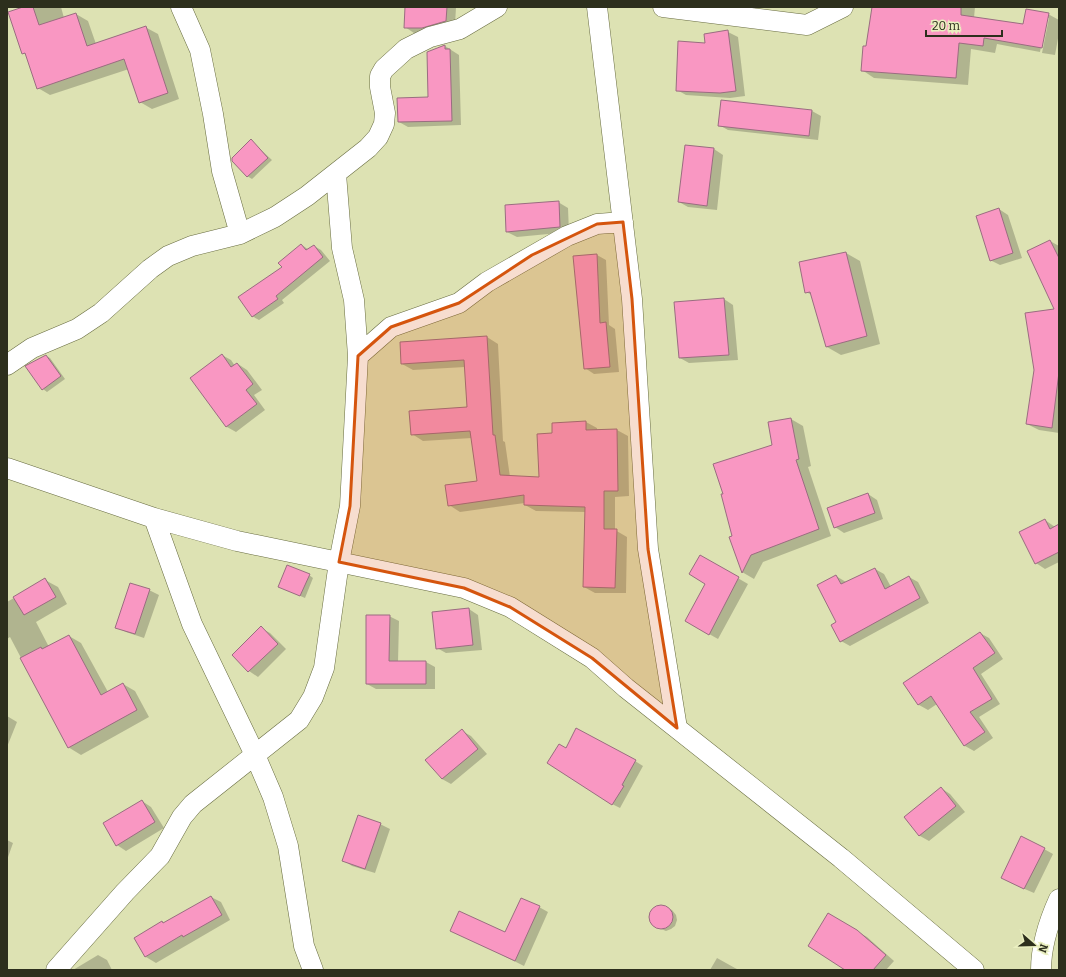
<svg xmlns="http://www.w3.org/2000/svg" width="1066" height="977" viewBox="0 0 1066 977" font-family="Bitter,serif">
	<rect width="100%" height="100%" fill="#dde2b3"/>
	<path fill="#0003" d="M 26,7 L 61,7 L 64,18 L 76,14 L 88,21 L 96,44 L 145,27 L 158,34 L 179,99 L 152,109 L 140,102 L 129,69 L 50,95 L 38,88 L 28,56 L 23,53 Z
		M 406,7 L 456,7 L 455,26 L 432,33 L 414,33 L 405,27 Z
		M 873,7 L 975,7 L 974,18 L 1024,25 L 1048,14 L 1059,20 L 1059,33 L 1055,55 L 1042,53 L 1049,18 L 1047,18 L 1040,52 L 997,44 L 995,53 L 971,49 L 968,85 L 874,78 L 862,70 Z
		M 728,32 L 738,37 L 745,96 L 730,98 L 686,95 L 677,90 L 707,44 L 706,35 Z
		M 445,46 L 459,55 L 461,125 L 408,127 L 399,122 L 429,98 L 428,52 Z
		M 812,111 L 821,116 L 818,140 L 728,130 L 719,125 Z
		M 251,141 L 272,160 L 252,179 L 247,176 Z
		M 714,149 L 723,155 L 717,210 L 688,207 L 679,202 Z
		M 558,202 L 568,208 L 569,232 L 517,237 L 507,232 Z
		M 999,209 L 1008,215 L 1022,258 L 1000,265 L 990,260 Z
		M 1050,241 L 1059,246 L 1059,433 L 1039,430 L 1027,424 L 1055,310 Z
		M 302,245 L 309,250 L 314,246 L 321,250 L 330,261 L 282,300 L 284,303 L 259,320 L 252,316 L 283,268 Z
		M 846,253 L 860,261 L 880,344 L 841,355 L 827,347 L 812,295 L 806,292 L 801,263 Z
		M 597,255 L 606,260 L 609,325 L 615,329 L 619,372 L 594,374 L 585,368 Z
		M 724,299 L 733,305 L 738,360 L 689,363 L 680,358 L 675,303 Z
		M 487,337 L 498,344 L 503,441 L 505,442 L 510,477 L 540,478 L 553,434 L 586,422 L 597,428 L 597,431 L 617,430 L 628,436 L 629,496 L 615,497 L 615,530 L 627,537 L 626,593 L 595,593 L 584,587 L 586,512 L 536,511 L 525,505 L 525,503 L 460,512 L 449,505 L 478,482 L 472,438 L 423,441 L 412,434 L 468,408 L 465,367 L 413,370 L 402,364 Z
		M 222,355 L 231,360 L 235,366 L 238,364 L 247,370 L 262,390 L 254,395 L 265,410 L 236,432 L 227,427 L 191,378 Z
		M 46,356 L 50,358 L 65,379 L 47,392 L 43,389 Z
		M 791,419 L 803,426 L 811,466 L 808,467 L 831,536 L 763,562 L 754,579 L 742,572 L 734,536 Z
		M 868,494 L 877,500 L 883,519 L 844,533 L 835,527 Z
		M 1045,520 L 1055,527 L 1059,525 L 1059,562 L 1045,569 L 1036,563 Z
		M 700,556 L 748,584 L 718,639 L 686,621 L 706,583 Z
		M 875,569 L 884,574 L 891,587 L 909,577 L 918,582 L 929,603 L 850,646 L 841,641 L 837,622 L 836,576 L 846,582 Z
		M 309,575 L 313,578 L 305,598 L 284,589 Z
		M 45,580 L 58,587 L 67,604 L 36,622 L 49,647 L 69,636 L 81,643 L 108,692 L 123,684 L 135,691 L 149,717 L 81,755 L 68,747 L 10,637 L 7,639 L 7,602 Z
		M 149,590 L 159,595 L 144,638 L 126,632 L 116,627 Z
		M 469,609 L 478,615 L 482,650 L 446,653 L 437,648 Z
		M 389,616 L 399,621 L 398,662 L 426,662 L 435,667 L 435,689 L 376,689 L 367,684 Z
		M 261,628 L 270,633 L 286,649 L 258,677 L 249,671 L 233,655 Z
		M 980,633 L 989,638 L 1003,659 L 981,674 L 1000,704 L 979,717 L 993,738 L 974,751 L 965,746 L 937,704 L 928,710 L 919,705 L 904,684 Z
		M 7,716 L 17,722 L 7,747 Z
		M 462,731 L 471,736 L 487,754 L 451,784 L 442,779 Z
		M 566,749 L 635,761 L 643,766 L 620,808 L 612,804 Z
		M 941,788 L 950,794 L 965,812 L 929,841 L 920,836 L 905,818 Z
		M 142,801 L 151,807 L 164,828 L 126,851 L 117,845 L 104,824 Z
		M 380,824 L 390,829 L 375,873 L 352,866 L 343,860 Z
		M 7,840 L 13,843 L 7,860 Z
		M 1044,849 L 1053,854 L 1034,893 L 1011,883 Z
		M 211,897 L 221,902 L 230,920 L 156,963 L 146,957 L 135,938 L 162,922 L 164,924 Z
		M 662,906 L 672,910 L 676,915 L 677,920 L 675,926 L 671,929 L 666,931 L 661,929 L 652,922 L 650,917 L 652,911 Z
		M 539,907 L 548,912 L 524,966 L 451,930 L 506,933 Z
		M 828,914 L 867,937 L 894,961 L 886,970 L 847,970 Z
		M 98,955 L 107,960 L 112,970 L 73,970 Z
		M 717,958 L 735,968 L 739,970 L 710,970 Z"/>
	<path fill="#f997c2" stroke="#9a6d80" d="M 23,7 L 33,7 L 39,25 L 76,13 L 87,46 L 146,26 L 168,93 L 139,103 L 124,59 L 37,89 L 25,53 L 22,54 L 8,12 Z
		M 405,7 L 447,7 L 446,21 L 422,28 L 404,28 Z
		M 872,7 L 961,7 L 961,15 L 1023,24 L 1026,9 L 1049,13 L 1042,48 L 984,38 L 983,46 L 959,43 L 956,78 L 861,71 L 863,46 L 866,46 Z
		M 728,30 L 736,91 L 720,93 L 676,91 L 678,41 L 705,43 L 704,34 Z
		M 445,45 L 445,49 L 450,49 L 452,121 L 398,122 L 397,98 L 428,97 L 427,52 Z
		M 721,100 L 812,110 L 809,136 L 718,126 Z
		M 251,139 L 268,158 L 247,177 L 232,161 L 232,158 Z
		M 685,145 L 714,148 L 707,206 L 678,202 Z
		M 559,201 L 560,227 L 506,232 L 505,205 Z
		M 999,208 L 1013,253 L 990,261 L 976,216 Z
		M 1050,240 L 1059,258 L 1059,372 L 1052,428 L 1026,424 L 1034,370 L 1025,313 L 1054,309 L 1027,251 Z
		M 301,244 L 306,250 L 314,245 L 323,257 L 276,296 L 278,299 L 252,317 L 238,297 L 282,267 L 278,263 Z
		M 846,252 L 867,336 L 826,347 L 810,292 L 805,293 L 799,262 Z
		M 597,254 L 600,323 L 606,322 L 610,367 L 584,369 L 573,256 Z
		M 724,298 L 729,355 L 679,358 L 674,302 Z
		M 487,336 L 493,435 L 495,435 L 500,475 L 539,477 L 537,434 L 552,433 L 552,423 L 586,421 L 586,430 L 617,429 L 618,491 L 604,491 L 604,529 L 617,529 L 615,588 L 583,587 L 585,507 L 524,505 L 524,495 L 448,506 L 445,485 L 477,481 L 470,431 L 411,435 L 409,411 L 467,407 L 464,360 L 401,364 L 400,342 Z
		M 222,354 L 231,367 L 237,363 L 253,384 L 246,390 L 257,404 L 226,427 L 190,378 Z
		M 46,355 L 61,376 L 42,390 L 25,366 Z
		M 791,418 L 799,459 L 796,460 L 819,529 L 751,555 L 742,573 L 729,537 L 732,536 L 721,494 L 723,494 L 713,464 L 772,445 L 768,422 Z
		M 868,493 L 875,513 L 834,528 L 827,508 Z
		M 1045,519 L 1050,529 L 1059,524 L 1059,552 L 1035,564 L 1019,532 Z
		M 700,555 L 739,577 L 709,635 L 685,621 L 705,584 L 689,574 Z
		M 287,565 L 310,574 L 300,596 L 278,587 Z
		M 875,568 L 885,589 L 909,576 L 920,598 L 840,642 L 831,625 L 836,622 L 817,585 L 836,575 L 841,584 Z
		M 45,578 L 56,597 L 24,615 L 13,597 Z
		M 130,583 L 150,589 L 135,634 L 115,628 Z
		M 469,608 L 473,645 L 436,649 L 432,612 Z
		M 366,615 L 390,615 L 389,661 L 426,661 L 426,684 L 366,684 Z
		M 261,626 L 278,644 L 248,672 L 232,655 Z
		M 980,632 L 995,653 L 973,668 L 992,699 L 970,712 L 985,732 L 964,746 L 931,696 L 918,705 L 903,683 Z
		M 69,635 L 101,695 L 123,683 L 137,710 L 68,748 L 20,658 L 41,647 L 42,649 Z
		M 576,728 L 636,760 L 622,785 L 624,786 L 612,805 L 547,763 L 559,744 L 566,748 Z
		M 462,729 L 478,749 L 442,779 L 425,760 Z
		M 941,787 L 956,806 L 919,836 L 904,817 Z
		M 142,800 L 155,822 L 116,846 L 103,823 Z
		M 358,815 L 381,823 L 365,869 L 342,861 Z
		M 1021,836 L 1045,848 L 1024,889 L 1001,878 Z
		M 211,896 L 222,915 L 183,937 L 182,935 L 145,957 L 134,938 L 162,921 L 163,923 Z
		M 521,898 L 540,906 L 515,961 L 450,931 L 459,911 L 505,932 Z
		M649 917a12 12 0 1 1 24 0a12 12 0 1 1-24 0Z
		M 828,913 L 857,930 L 886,955 L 873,970 L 845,970 L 808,946 Z"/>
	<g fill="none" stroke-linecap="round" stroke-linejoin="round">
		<defs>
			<path id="minor" d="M 181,7 L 200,50 L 213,114 L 222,171 L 240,234
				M 597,7 L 632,299 L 648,549 L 677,728
				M 663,7 L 807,25 L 843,7
				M 358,356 L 391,327 L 459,303 L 487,282 L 567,236 L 597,224 L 623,222
				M 7,365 L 32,348 L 77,329 L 101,313 L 150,269 L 168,256 L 192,246 L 240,234 L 275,217 L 307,196 L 368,148 L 378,137 L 384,124 L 385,113 L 380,87 L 380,76 L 384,69 L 406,49 L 430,37 L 460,29 L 497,7
				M 7,468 L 154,518 L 237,541 L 464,588 L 510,607 L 592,658 L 626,688 L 841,858 L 974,970
				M 154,518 L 192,624 L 255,755 L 273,797 L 288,846 L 304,946 L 313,970
				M 56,970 L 125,892 L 160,856 L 182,817 L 193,804 L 299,720 L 313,697 L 324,668 L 339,562 L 350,506 L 358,356 L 354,300 L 342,248 L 336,174
				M 1041,970 C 1041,945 1049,921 1059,899"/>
		</defs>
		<use href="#minor" stroke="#686c41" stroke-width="21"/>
		<use href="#minor" stroke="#fff" stroke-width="20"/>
	</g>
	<path fill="#d5550e" fill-opacity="0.2" stroke="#d5550e" stroke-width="3" stroke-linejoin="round" d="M 623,222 L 632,299 L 648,549 L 677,728 L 592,658 L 510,607 L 464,588 L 339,562 L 350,506 L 358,356 L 391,327 L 459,303 L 532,255 L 597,224 Z"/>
	<rect width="1066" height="977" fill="none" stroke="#2d2f1d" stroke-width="16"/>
	<g transform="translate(1034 945) rotate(110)" stroke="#eaefc0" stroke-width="3" paint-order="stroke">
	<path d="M0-3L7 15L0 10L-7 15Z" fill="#2d2f1d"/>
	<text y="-6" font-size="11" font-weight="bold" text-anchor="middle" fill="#2d2f1d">N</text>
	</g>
	<path d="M926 30v6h76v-6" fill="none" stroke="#2d2f1d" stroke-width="2"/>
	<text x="932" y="30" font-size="12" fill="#2d2f1d" stroke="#eaefc0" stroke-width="3" paint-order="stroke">20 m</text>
</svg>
